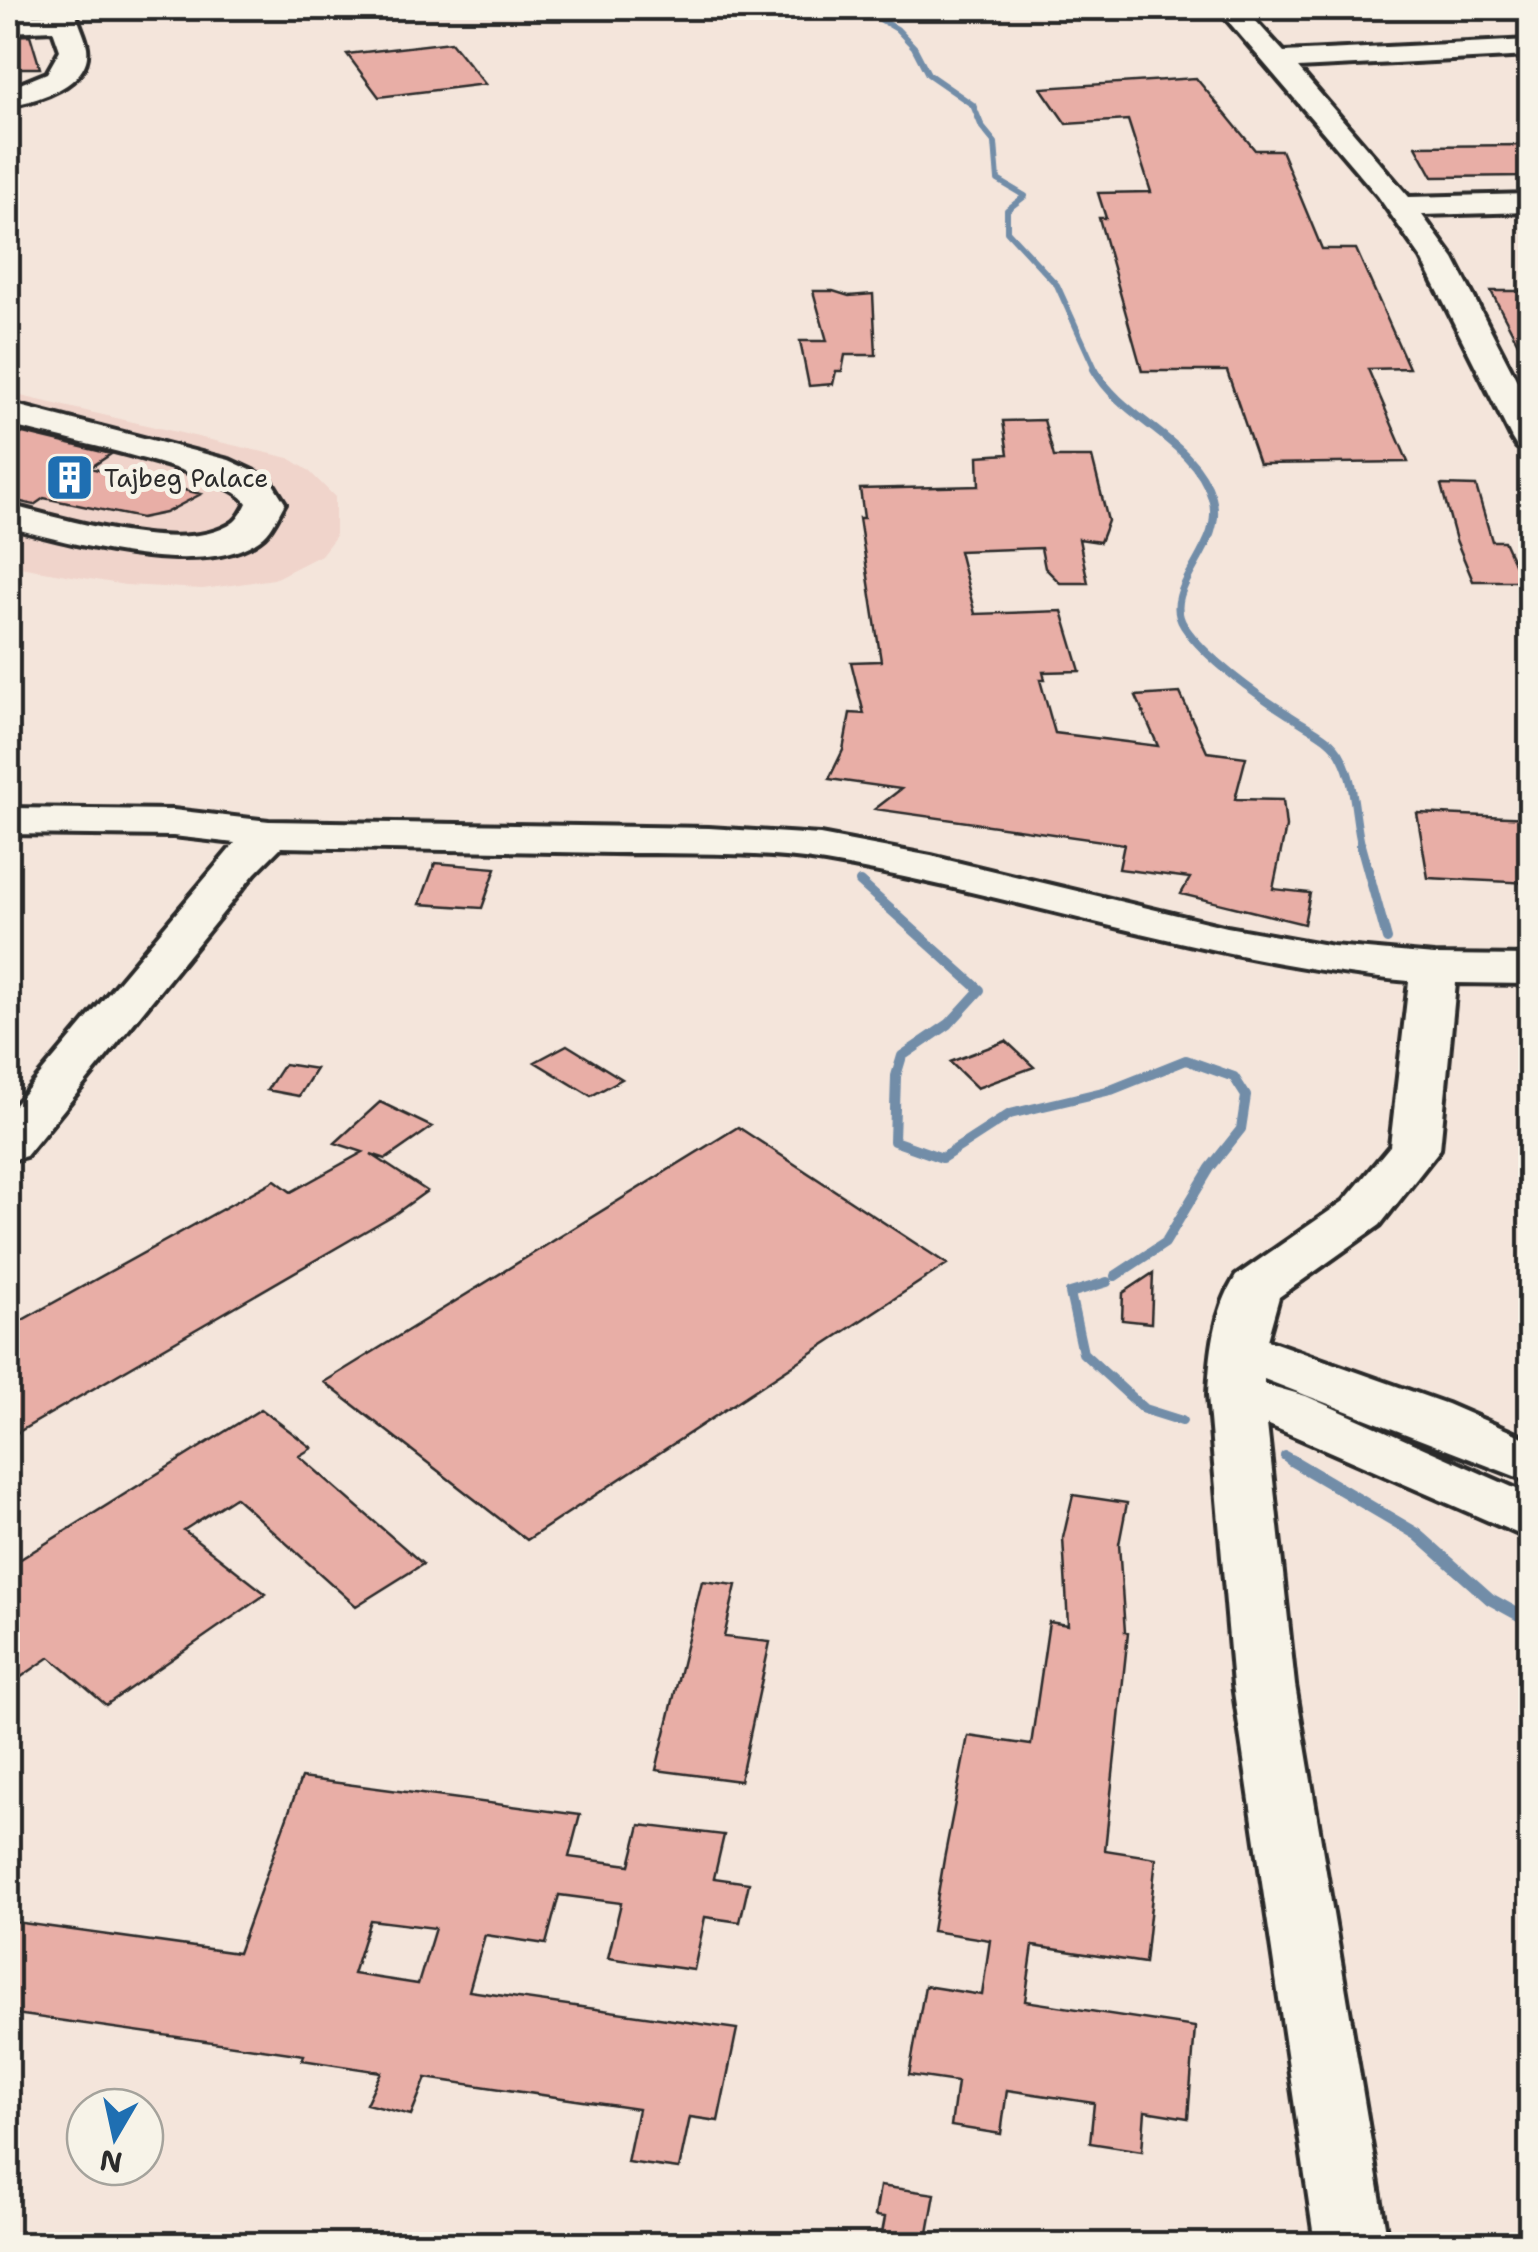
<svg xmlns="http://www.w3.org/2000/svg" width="1538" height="2252" viewBox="0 0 1538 2252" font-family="'Shantell Sans',sans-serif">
	<rect width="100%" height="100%" fill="#f4e5db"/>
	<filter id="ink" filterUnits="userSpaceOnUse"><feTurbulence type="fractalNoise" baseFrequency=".01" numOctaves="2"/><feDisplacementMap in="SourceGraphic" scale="20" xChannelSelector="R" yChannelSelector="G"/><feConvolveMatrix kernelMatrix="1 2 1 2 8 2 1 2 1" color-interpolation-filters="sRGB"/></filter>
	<g filter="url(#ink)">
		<path fill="#f0d4cb" d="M 8,393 L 289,458 L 308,470 L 335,497 L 335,537 L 321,555 L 274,579 L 203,589 L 125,585 L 8,565 Z"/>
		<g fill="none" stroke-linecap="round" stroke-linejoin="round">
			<path stroke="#728da8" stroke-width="6" d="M 16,8 L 36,20
				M 861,8 L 897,29 L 914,47 L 928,74 L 973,105 L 982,127 L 995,143 L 998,180 L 1025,196 L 1007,210 L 1007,231 L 1057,285 L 1096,371"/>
			<path stroke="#728da8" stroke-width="8" d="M 1094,369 C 1122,420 1195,440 1212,498 C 1227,547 1159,588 1184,626 C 1205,658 1257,695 1289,715 C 1308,728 1332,737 1342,758 C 1356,785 1354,819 1362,848"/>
			<path stroke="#728da8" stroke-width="10" d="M 1361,845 L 1387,939
				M 860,882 L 980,990 L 949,1024 L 902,1056 L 896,1076 L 894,1141 L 942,1158 L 1010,1114 L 1111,1090 L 1186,1060 L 1234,1077 L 1246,1096 L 1241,1129 L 1210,1168 L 1165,1243 L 1115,1276
				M 1107,1282 L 1070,1293 L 1083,1353 L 1144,1409 L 1182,1421
				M 1285,1456 L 1295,1462"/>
			<path stroke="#728da8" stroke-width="12" d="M 1291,1460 L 1417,1534 L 1490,1599 L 1530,1621"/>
		</g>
		<path fill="#e8aea6" stroke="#2b2b2b" stroke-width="2.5" fill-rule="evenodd" d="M 30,35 L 40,68 L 8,68 L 8,36 Z
			M 451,42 L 485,84 L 379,97 L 347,54 Z
			M 1196,78 L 1255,150 L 1281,150 L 1322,249 L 1356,249 L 1409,368 L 1368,369 L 1408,462 L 1259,464 L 1227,371 L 1142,371 L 1099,218 L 1106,218 L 1098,193 L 1151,192 L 1128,120 L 1066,124 L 1041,88 Z
			M 1530,145 L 1530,176 L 1433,177 L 1416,146 Z
			M 813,291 L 833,291 L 849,296 L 873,294 L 876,355 L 845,355 L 842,371 L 836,371 L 833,384 L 809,386 L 800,341 L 827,341 Z
			M 1491,291 L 1530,291 L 1530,366 Z
			M 1044,420 L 1054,457 L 1092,457 L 1108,521 L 1100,542 L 1079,539 L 1088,583 L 1060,583 L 1045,568 L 1041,548 L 959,551 L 975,614 L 1062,611 L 1080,671 L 1043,672 L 1045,680 L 1040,680 L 1055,733 L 1158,746 L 1136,696 L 1180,693 L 1207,752 L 1246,757 L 1235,799 L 1283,800 L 1286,827 L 1273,889 L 1310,893 L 1304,924 L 1181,894 L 1190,878 L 1119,869 L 1124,844 L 875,809 L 901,789 L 829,779 L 843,750 L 850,713 L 864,714 L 851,662 L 881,661 L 859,518 L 864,518 L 860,489 L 979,486 L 978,456 L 1008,454 L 1003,421 Z
			M 23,433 L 111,454 L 90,468 L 201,494 L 165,513 L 141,518 L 44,498 L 34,505 L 8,499 L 8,443 Z
			M 1441,485 L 1476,486 L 1492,541 L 1504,541 L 1522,581 L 1473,581 L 1456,540 Z
			M 1417,813 L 1530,818 L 1530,883 L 1428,878 Z
			M 435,863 L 496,868 L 482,908 L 420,904 Z
			M 1006,1041 L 1034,1067 L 977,1088 L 950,1062 Z
			M 567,1045 L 622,1079 L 591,1096 L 535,1062 Z
			M 284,1064 L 316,1069 L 299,1096 L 267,1090 Z
			M 380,1102 L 432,1127 L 386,1159 L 371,1154 L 427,1191 L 395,1214 L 8,1438 L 8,1328 L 275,1180 L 291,1192 L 363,1152 L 335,1143 Z
			M 738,1127 L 947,1264 L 527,1540 L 324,1382 Z
			M 1153,1273 L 1151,1323 L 1122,1320 L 1123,1293 Z
			M 261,1409 L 312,1448 L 299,1456 L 423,1564 L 356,1606 L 235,1497 L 184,1530 L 266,1594 L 106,1705 L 50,1657 L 8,1686 L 8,1567 Z
			M 1073,1495 L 1127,1503 L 1119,1544 L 1125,1632 L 1128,1633 L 1105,1850 L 1156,1858 L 1145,1963 L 1033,1946 L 1025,2001 L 1195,2027 L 1188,2118 L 1145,2111 L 1142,2151 L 1090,2143 L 1094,2103 L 1007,2090 L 1001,2134 L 951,2126 L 957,2082 L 909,2075 L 925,1986 L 982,1995 L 990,1940 L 932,1931 L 944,1859 L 968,1736 L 1031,1745 L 1049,1622 L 1068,1625 L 1063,1538 Z
			M 702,1581 L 736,1585 L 724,1637 L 770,1642 L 740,1781 L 656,1770 Z
			M 301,1778 L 580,1815 L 569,1857 L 630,1865 L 640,1825 L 724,1835 L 714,1878 L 749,1883 L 740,1922 L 705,1917 L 694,1970 L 608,1958 L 621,1903 L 559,1895 L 546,1944 L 485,1935 L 469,1991 L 737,2029 L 718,2121 L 690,2117 L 679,2169 L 627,2162 L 638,2109 L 426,2078 L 411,2115 L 366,2104 L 381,2072 L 302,2060 L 304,2055 L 8,2013 L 8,1921 L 238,1953 ZM 370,1920 L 435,1928 L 418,1984 L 353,1974 Z
			M 880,2186 L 935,2194 L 926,2244 L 880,2244 L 885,2217 L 875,2216 Z"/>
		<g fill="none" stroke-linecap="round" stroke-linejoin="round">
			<defs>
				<path id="minor" d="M 49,8 L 75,8 C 77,22 85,34 87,47 C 92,86 35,101 8,106 L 8,89 L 47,73 L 60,50 L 53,30 L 8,32 L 8,16 L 49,14 Z
					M 1217,8 L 1244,8 L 1284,52 L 1530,40 L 1530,56 L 1298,68 L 1409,197 L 1530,194 L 1530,212 L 1422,215 L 1454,259 L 1530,406 L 1530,450 L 1517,447 L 1512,439 L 1422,259 L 1378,196 Z
					M 8,403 L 229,460 L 270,479 L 285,503 C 279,513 273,528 264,536 C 210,583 70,543 8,527 L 8,505 C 63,518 185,558 234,522 C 240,517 244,509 247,503 C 231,473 49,436 8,425 Z
					M 8,808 L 173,810 L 269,821 L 709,828 L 820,835 L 931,856 L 1227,927 L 1333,946 L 1434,955 L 1530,956 L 1530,984 L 1456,983 L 1440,1149 L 1380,1225 L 1279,1297 L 1267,1340 L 1447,1404 L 1530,1440 L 1530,1482 L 1264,1379 L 1264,1384 L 1306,1396 L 1530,1495 L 1530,1539 L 1267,1424 L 1295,1685 L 1388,2244 L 1315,2244 L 1233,1685 L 1208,1395 C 1210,1354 1214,1311 1236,1276 L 1344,1201 L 1390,1146 L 1409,981 C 1210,963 1021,895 825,862 C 756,851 683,854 613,853 C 502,851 391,849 281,847 L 255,873 L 26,1156 L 8,1161 L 8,1113 L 235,843 L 173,836 L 8,834 Z"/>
			</defs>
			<use href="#minor" stroke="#2b2b2b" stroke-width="8"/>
			<use href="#minor" fill="#f7f3e8" fill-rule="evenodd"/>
		</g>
	</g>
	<defs>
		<symbol id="building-square" viewBox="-11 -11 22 22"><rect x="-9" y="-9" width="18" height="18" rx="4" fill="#1f6fb2" stroke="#f7f3e8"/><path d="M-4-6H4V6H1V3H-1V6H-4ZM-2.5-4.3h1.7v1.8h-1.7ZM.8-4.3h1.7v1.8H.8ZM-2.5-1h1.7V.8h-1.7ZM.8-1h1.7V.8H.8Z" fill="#fff"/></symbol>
	</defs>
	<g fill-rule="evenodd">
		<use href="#building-square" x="42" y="450" width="55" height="55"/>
	</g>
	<g text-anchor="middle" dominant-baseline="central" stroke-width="10" stroke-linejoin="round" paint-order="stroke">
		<g font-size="25" fill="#2b2b2b" stroke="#f7f3e8" text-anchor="start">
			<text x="104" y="478">Tajbeg Palace</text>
		</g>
	</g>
	<rect width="1538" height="2252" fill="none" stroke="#f7f3e8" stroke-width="40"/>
	<rect x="20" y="20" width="1498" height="2212" fill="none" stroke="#2b2b2b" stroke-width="4" filter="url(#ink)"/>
	<g transform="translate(115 2137) rotate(189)"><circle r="48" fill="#f7f3e8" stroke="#a5a39c" stroke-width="2.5"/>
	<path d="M0-8L18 38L0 25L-18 38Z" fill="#1f6fb2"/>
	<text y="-15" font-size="28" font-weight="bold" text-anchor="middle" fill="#2b2b2b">N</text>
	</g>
</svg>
